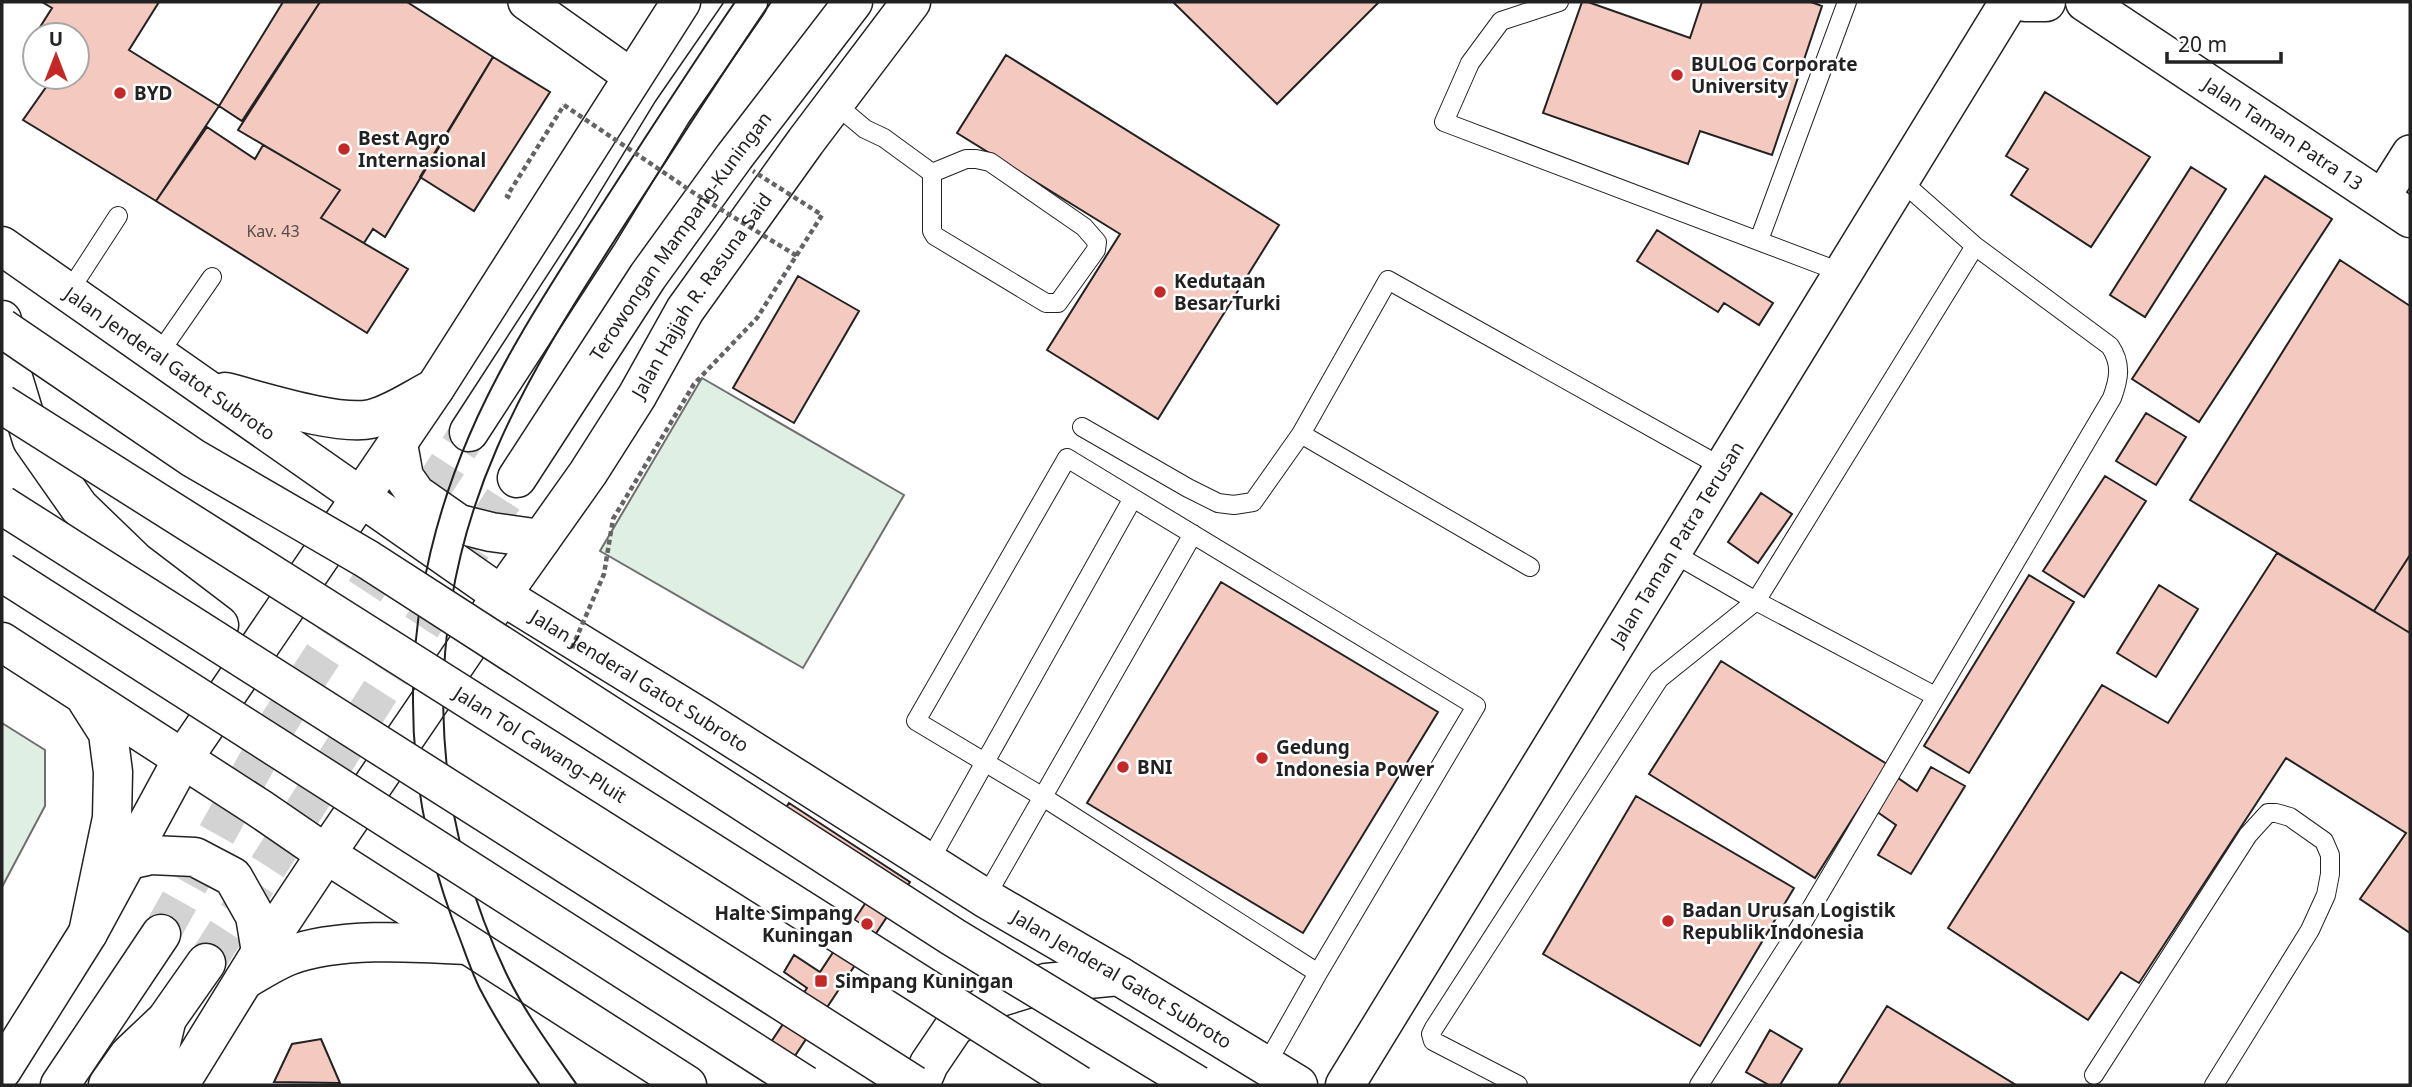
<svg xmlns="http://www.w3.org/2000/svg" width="2412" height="1087" viewBox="0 0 2412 1087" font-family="'Noto Sans',sans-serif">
	<rect width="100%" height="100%" fill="#fff"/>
	<path fill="#e0efe3" stroke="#6f6f6f" stroke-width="2" d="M 702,378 L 904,495 L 803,668 L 600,551 Z
		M 2,723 L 45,750 L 45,806 L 2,887 Z"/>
	<path fill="#f3c9c0" stroke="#222" stroke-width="2" d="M 42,2 L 159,2 L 129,50 L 219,106 L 156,201 L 23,120 L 51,80 L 46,77 L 77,77 L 77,35 L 35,35 L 52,8 Z
		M 283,2 L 320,2 L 242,121 L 219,106 Z
		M 320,2 L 407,2 L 493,57 L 385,237 L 373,229 L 364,243 L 321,218 L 340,190 L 238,130 Z
		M 1173,2 L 1379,2 L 1277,104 Z
		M 1582,2 L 1588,2 L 1690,38 L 1702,2 L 1811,2 L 1822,6 L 1772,155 L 1700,131 L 1688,164 L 1543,113 Z
		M 1006,55 L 1279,225 L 1158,419 L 1047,350 L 1120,234 L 957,133 Z
		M 493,57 L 550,92 L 474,211 L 420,177 Z
		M 2045,92 L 2150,157 L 2091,247 L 2011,195 L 2028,169 L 2006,156 Z
		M 207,127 L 255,159 L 263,145 L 340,190 L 321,218 L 408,269 L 367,333 L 156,201 Z
		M 2191,167 L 2226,189 L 2145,317 L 2110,295 Z
		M 2265,176 L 2332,219 L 2199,422 L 2132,379 Z
		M 1657,230 L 1773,303 L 1759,325 L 1724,303 L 1718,312 L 1637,261 Z
		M 2340,260 L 2410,306 L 2410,555 L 2374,611 L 2190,500 Z
		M 798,276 L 859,311 L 794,423 L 733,388 Z
		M 2146,413 L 2186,437 L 2156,485 L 2116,461 Z
		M 2105,476 L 2146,501 L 2084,597 L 2043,571 Z
		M 1761,493 L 1792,514 L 1758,563 L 1728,542 Z
		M 2277,553 L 2410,633 L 2410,933 L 2360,899 L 2406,833 L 2286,758 L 2139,983 L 2121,972 L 2088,1020 L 1948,928 L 2102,685 L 2168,723 Z
		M 2410,555 L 2410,633 L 2374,611 Z
		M 2029,575 L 2074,602 L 1969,773 L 1924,746 Z
		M 1221,582 L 1438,712 L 1303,933 L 1087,803 Z
		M 2159,585 L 2198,609 L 2156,677 L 2117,653 Z
		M 1721,661 L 1887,764 L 1815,878 L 1649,774 Z
		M 1931,767 L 1965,786 L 1911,874 L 1878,855 L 1896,825 L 1873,809 L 1895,776 L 1917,791 Z
		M 1636,796 L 1794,888 L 1700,1046 L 1543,954 Z
		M 789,803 L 910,882 L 777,1083 L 771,1042 L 807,988 L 784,972 L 794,955 L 820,972 L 872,893 L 773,828 Z
		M 1887,1006 L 2016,1085 L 1838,1085 Z
		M 1770,1030 L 1802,1049 L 1780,1085 L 1769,1085 L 1746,1072 Z
		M 321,1039 L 340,1083 L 274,1082 L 292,1044 Z"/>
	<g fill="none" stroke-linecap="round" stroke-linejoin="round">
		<path stroke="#d3d3d3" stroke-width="38" stroke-dasharray="38 19" stroke-linecap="butt" d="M 161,934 L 279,722 L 469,432
			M 206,963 L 517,478"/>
		<defs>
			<path id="service" d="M 1559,2 L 1501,21 L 1470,63 L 1444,122 L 1843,273
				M 834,103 L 865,129 L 884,138 L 932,173
				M 966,159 L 976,159 L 990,162 L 1084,227 L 1097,242 L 1096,250 L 1058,303 L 1046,303 L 935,236 L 932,231 L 932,173 Z
				M 1759,240 L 1847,2
				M 68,293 L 118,216
				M 158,355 L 212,277
				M 1082,427 L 1188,488 L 1218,503 L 1234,505 L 1253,502 L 1301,434 L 1388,280 L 1722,467
				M 1301,434 L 1530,567
				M 1671,552 L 1756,601 L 1935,696
				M 929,862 L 1133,498
				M 985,898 L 1193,534
				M 1266,1065 L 1318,973 L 1476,706 L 1067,458 L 916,721 L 1043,797 L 1318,973
				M 2094,1075 L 2248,835 L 2268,813 L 2276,813 L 2290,817 L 2324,841 L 2330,855 L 2330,874 L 2326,895 L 2310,930 L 2214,1085
				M 1518,1085 L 1433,1041 L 1431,1034 L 1434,1028 L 1659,679 L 1756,601 L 1975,246
				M 1699,1085 L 1803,922 L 2112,398 C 2119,379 2122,364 2110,346 L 1975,246 L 1899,179"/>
			<path id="minor" d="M 526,2 L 632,77
				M 2381,199 L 2410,153"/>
			<g id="tertiary">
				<path d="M 2025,2 L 2046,2"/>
				<path id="s1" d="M 2085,2 L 2410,218"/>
				<path id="s2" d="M 1345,1085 L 2009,2"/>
			</g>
			<g id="primary">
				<path d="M 469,432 L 597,235 L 672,112 L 748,2"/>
				<path d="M 398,444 L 404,477 L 416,494 L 459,524 L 491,532 L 541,539"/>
				<path id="s3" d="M 517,478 L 648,276 L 734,157 L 853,2"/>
				<path d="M 129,860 L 151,855 L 195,857 L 233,877 L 255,916 L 261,952"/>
				<path d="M 2,1070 L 88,933 L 182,760 L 435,388 L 681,2"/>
				<path d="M 60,1085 L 161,934"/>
				<path d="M 108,1085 L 129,1055 L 166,1020 L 206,963"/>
				<path d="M 141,1085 L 156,1064 L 166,1022"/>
				<path id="s4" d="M 179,1085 L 261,952 L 326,854 L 515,576 L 588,473 L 637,396 L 685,310 L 806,141 L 911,2"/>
			</g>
			<g id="trunk">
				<path id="s5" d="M 2,246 L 501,595 L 701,718 L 985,898 L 1119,976 L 1298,1085"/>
				<path d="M 2,320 L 8,361 L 32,440 L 79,507 L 135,561 L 219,625"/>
				<path d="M 225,392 C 261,401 337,426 371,419 C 393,414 415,398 435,388"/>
				<path d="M 2,642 L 259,808 L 326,854 L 687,1085"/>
				<path d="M 87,700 L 108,733 L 113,772 L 112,818 L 88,933"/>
				<path d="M 244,980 C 258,972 273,962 288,956 C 338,937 414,942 467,945"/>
				<path d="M 920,1085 L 929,1064 L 954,1027 L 997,998 L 1046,983 L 1119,976"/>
			</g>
		</defs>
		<use href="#service" stroke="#222" stroke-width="20"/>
		<use href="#minor" stroke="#222" stroke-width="38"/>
		<use href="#tertiary" stroke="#222" stroke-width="41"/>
		<use href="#primary" stroke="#222" stroke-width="41"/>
		<use href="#trunk" stroke="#222" stroke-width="41"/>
		<path stroke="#646464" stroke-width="4.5" stroke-dasharray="5 3.5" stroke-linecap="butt" d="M 510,198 L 507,196 L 564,105"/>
		<use href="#service" stroke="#fff" stroke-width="18"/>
		<use href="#minor" stroke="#fff" stroke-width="35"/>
		<use href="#tertiary" stroke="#fff" stroke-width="38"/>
		<use href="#primary" stroke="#fff" stroke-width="38"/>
		<use href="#trunk" stroke="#fff" stroke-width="38"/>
		<path stroke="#222" stroke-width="2" d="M 540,1085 C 518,1054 497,1022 480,989 C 472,973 466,955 460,939 C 393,773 399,600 469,436 C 501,361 546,292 590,223 C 638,149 685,75 735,2
			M 577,1085 C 552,1049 525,1013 506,973 C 426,804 422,620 497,448 C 532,367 581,293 629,218 C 676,146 722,73 771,2"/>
		<defs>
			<path id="trunk-bridge" d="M 2,328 L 193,458 L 367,559 L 953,937 L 1197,1085
				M 2,572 L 805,1085"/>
			<g id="motorway-bridge">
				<path id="s6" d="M 2,404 L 1079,1085"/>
				<path d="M 2,505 L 914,1085"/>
			</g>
		</defs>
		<use href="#trunk-bridge" stroke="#222" stroke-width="41" stroke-linecap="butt"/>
		<use href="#motorway-bridge" stroke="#222" stroke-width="41" stroke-linecap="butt"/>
		<path stroke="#646464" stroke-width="4.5" stroke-dasharray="5 3.5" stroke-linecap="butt" d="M 564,105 L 694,193 L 797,256
			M 572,648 L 604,574 L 613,519 L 694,384 L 757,318 L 822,215 L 753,171"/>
		<use href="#trunk-bridge" stroke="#fff" stroke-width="38"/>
		<use href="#motorway-bridge" stroke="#fff" stroke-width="38"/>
	</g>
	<g fill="#c62828" stroke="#fff" stroke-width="2.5">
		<circle cx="1677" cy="75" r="7"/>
		<circle cx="120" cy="93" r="7"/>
		<circle cx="344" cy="149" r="7"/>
		<circle cx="1160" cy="292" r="7"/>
		<circle cx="1262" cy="758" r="7"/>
		<circle cx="1123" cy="767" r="7"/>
		<circle cx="1668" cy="921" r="7"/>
		<circle cx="867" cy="924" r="7"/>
		<rect x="814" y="974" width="14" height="14" rx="3.5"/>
	</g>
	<g text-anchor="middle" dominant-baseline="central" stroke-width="5" stroke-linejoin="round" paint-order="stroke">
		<g font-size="16" fill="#564c4a">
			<text x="273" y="231">Kav. 43</text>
		</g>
		<g font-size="19" font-weight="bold" fill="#222" stroke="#fff" text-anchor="start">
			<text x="1691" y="64">BULOG Corporate<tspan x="1691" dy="22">University</tspan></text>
			<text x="134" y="93">BYD</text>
			<text x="358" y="138">Best Agro<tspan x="358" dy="22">Internasional</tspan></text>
			<text x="1174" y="281">Kedutaan<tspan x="1174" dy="22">Besar Turki</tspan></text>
			<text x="1276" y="747">Gedung<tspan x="1276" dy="22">Indonesia Power</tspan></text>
			<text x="1137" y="767">BNI</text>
			<text x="1682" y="910">Badan Urusan Logistik<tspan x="1682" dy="22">Republik Indonesia</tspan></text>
			<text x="853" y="913" text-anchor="end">Halte Simpang<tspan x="853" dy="22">Kuningan</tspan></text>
			<text x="835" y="981">Simpang Kuningan</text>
		</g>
		<g font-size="19" fill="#222" stroke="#fff">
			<text stroke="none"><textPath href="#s1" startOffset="238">Jalan Taman Patra 13</textPath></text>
			<text stroke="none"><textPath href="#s3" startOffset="292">Terowongan Mampang-Kuningan</textPath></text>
			<text stroke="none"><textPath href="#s4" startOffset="947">Jalan Hajjah R. Rasuna Said</textPath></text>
			<text stroke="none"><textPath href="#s5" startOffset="205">Jalan Jenderal Gatot Subroto</textPath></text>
			<text stroke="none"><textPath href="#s2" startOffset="635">Jalan Taman Patra Terusan</textPath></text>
			<text stroke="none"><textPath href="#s5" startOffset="772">Jalan Jenderal Gatot Subroto</textPath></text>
			<text stroke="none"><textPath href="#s6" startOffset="637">Jalan Tol Cawang–Pluit</textPath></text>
			<text stroke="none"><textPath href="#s5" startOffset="1339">Jalan Jenderal Gatot Subroto</textPath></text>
		</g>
	</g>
	<rect width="2412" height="1087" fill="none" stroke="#222222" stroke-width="7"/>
	<g transform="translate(56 56)"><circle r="33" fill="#ffffff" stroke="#a7a7a7" stroke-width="2"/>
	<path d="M0-5L12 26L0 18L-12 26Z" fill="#c62828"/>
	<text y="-10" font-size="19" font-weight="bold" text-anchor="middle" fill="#222222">U</text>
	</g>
	<path d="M2167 52v10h114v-10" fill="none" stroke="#222222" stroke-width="3.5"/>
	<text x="2178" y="52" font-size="21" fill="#222222" stroke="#ffffff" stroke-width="5" paint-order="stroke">20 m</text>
</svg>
